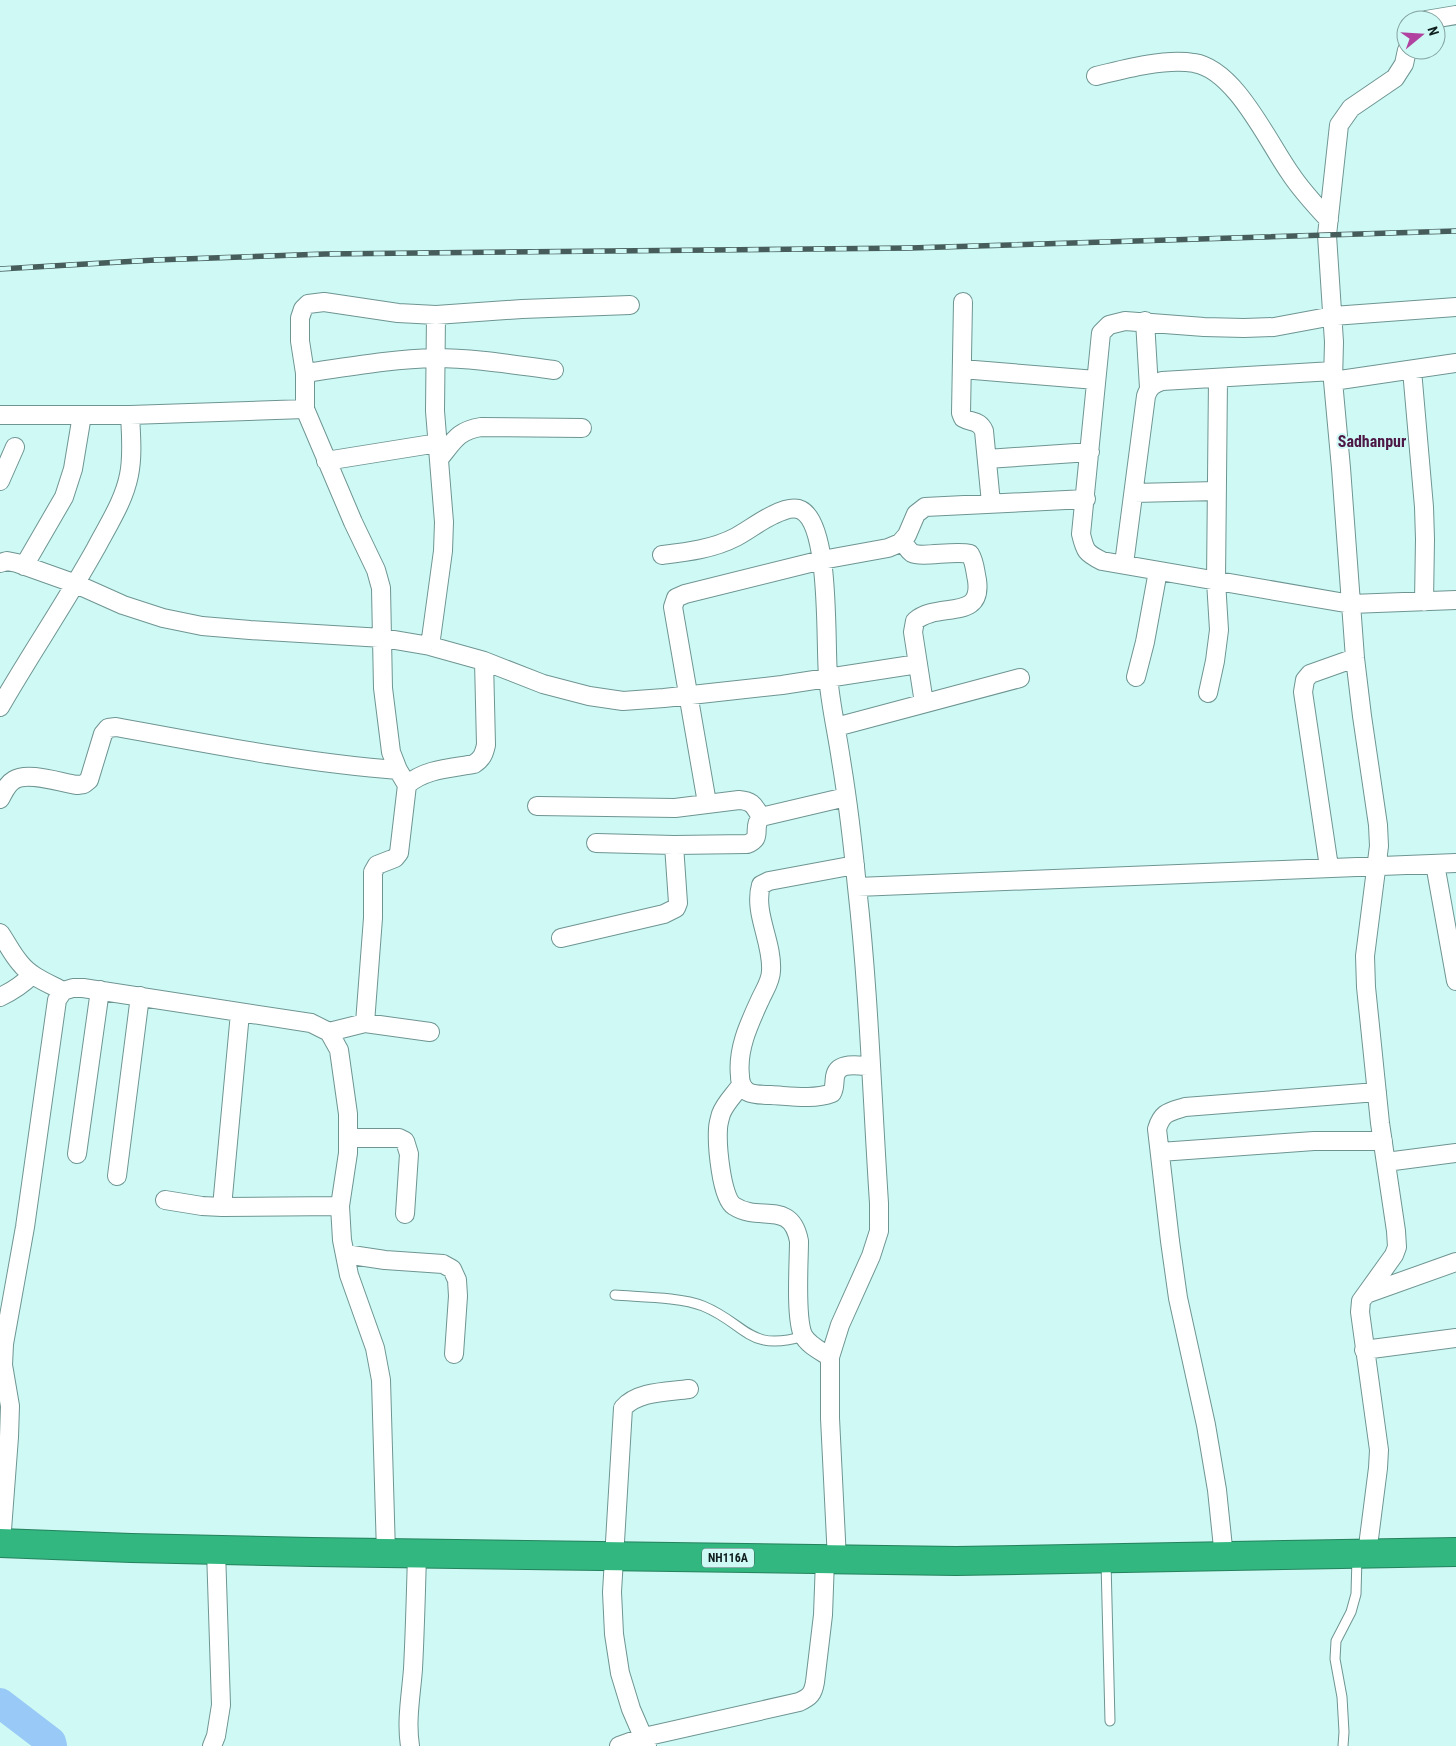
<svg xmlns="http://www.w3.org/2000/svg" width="1456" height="1746" viewBox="0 0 1456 1746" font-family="'Roboto Condensed',sans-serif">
	<rect width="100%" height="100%" fill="#cff9f5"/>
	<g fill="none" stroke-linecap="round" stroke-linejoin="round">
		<path stroke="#99c9f6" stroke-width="30" d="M 0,1703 L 51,1742 L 52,1746"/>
		<defs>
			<path id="lane" d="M 615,1295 C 640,1297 681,1297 703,1306 C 747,1324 748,1353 804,1336
				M 1106,1562 L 1110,1721
				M 1343,1746 L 1344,1732 L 1342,1697 L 1335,1659 L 1336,1641 L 1351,1612 L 1356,1594 L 1357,1557"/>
			<path id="street" d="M 1426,20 L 1456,15
				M 1096,76 C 1124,69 1165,58 1194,63 C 1235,69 1268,142 1290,173 C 1301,190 1315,205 1329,220
				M 963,302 L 961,413 L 963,418 C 972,423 979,420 984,431 L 991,503
				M 1456,307 L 1333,316 L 1274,327 L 1244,328 L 1204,327 L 1125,321 L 1109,325 L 1101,333 L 1081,534 C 1085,551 1086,553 1102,561 L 1351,604 L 1456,600
				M 1145,321 L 1149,388
				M 962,369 L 1096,380
				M 1412,370 L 1424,507 L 1425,539 L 1424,602
				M 305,373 C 348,367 391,359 435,358 C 475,358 515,365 554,370
				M 1333,381 L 1456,363
				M 0,415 L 130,415 L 305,409
				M 439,459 C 454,441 457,431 481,427 L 582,428
				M 987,459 L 1090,452
				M 326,461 L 438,443
				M 0,481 L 15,447
				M 1134,493 L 1217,491
				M 903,540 C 905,545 908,550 912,553 C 922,558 955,550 970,554 C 975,562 975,571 977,580 C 983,622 938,601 915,621 L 913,632 L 924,703
				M 662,555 C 687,552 713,549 736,537 C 749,530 760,521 773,515 C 781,511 793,506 801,510 C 831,525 825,643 828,675 C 830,703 837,732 841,760 C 848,802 853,845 857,887 C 869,992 872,1098 879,1203 L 879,1231 L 871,1256 L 840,1325 L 830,1357 L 830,1418 L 837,1560
				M 0,563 L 7,561 L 17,563 L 76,584 L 123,605 L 163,618 L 202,626 L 250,630 L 383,638 L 430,646 L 484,661 L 543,684 L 589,696 L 623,701 L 664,698 L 782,685 L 918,664
				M 1124,564 L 1146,396 C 1149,387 1153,384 1162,381 L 1333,371
				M 24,566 L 64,497 L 73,469 L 82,415
				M 430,646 L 443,551 L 444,522 L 435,411 L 436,315
				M 1136,677 L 1145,642 L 1158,571
				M 1208,693 L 1215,661 L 1219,630 L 1216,581 L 1218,378
				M 0,707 C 31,653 66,602 96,548 C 108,525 124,501 129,475 C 133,456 131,434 130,415
				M 836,727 L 1020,678
				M 407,785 L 398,770 L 391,752 L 383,688 L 381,588 L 376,570 L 353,522 L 305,409 L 305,373 L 300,341 L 300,318 L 303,309 L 308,304 L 324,302 L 398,313 L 436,315 L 522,309 L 630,305
				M 0,799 C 4,792 7,784 14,780 C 28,771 61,783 77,785 L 84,784 L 89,780 L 103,734 L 108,728 L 116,727 C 210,744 303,763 398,770
				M 707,803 L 673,607 L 676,598 L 685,594 L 822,560 L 888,548 L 900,543 L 907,535 L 916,514 L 925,507 L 1086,499
				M 537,806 L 675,808 L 739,800 C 753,801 754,806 761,817
				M 596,843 L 674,845 L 747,844 C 764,838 751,828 761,817 L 846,797
				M 1435,864 L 1456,981
				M 855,865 L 769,881 L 761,885 C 753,913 773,942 771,971 C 771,981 764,991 760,1000 C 749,1024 737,1049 740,1076 C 740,1082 742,1088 748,1092 C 754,1095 764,1095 771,1095 C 790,1096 813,1100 832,1093 C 835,1088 834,1083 835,1077 C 837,1061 858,1066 870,1066
				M 1329,867 L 1303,692 L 1305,680 L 1310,674 L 1355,658
				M 857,887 L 1456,863
				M 0,933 C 7,943 12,954 20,963 C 31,977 48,983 63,991
				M 561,938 L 664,914 L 676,908 L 678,903 L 674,845
				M 0,997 C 13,991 22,985 32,975
				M 365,1023 L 373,918 L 373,872 L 377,865 L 395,858 L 399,853 L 407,785 C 424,769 452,768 474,764 C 482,759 484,754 486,745 L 484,661
				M 329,1032 L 339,1050 L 348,1114 L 348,1153 L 340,1206 L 342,1240 L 349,1275 L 375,1348 L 381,1380 L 386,1553
				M 741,1085 C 735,1094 725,1103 721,1114 C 720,1118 718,1124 718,1129 C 717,1144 721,1198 734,1206 C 760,1223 791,1199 799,1241 C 799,1263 795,1317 803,1335 C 808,1345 821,1351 830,1357
				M 348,1138 L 399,1138 L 405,1141 L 409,1154 L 405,1214
				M 1160,1152 L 1314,1141 L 1383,1141
				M 77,1154 L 100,990
				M 1386,1162 L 1456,1153
				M 117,1176 L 140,996
				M 165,1200 L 202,1206 L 222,1207 L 340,1206
				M 222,1207 L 240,1013
				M 345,1254 L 385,1260 L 443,1264 L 452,1269 L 457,1280 L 458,1296 L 454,1354
				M 1366,1294 L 1456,1262
				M 1364,1350 L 1456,1338
				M 1,1543 L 9,1437 L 10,1406 L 3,1365 L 4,1344 L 25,1227 L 57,1000 L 63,991 L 73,988 L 83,988 L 311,1023 L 329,1032 L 365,1023 L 430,1032
				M 1367,1554 L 1378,1468 L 1379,1450 L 1360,1312 L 1361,1301 L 1394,1255 L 1397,1247 L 1396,1231 L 1380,1123 L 1366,987 L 1365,956 L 1379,846 L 1378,825 L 1362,716 L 1355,658 L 1341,468 L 1333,381 L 1334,342 L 1327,235 L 1339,125 L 1351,108 L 1395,78 L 1404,64 L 1407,50
				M 1224,1557 L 1217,1490 L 1206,1425 L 1178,1298 L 1170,1241 L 1157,1129 C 1162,1112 1169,1112 1185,1107 L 1377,1092
				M 212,1746 L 216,1736 L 221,1705 L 216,1550
				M 410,1746 C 406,1721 411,1695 413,1669 C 415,1631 416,1592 417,1554
				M 619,1746 L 644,1737 L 799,1702 C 810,1697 813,1694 815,1682 L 823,1615 L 825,1560
				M 647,1746 L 631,1709 L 620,1673 L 614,1634 L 612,1592 L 623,1408 C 638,1391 667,1392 689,1389"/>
			<path id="highway" d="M 0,1543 L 131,1548 L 312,1552 L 956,1561 L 1456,1552"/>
		</defs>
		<use href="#lane" stroke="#6e9592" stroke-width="11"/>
		<use href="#street" stroke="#6e9592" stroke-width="20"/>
		<use href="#highway" stroke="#25825d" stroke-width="30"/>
		<use href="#lane" stroke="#fff" stroke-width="9"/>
		<use href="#street" stroke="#fff" stroke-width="18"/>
		<use href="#highway" stroke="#31b77f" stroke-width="28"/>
		<defs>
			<path id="rail" d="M 0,269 L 155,260 L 325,254 L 910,248 L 1456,231"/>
		</defs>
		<use href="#rail" stroke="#465d5b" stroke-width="5.5"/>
		<use href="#rail" stroke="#cff9f5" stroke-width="4" stroke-dasharray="11" stroke-linecap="butt"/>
	</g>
	<g text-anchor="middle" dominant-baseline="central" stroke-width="4" stroke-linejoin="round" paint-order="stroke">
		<rect fill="#cff9f5" stroke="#49615f" stroke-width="1" x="702" y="1548.5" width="52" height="19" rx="4"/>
		<g font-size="12" font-weight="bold" fill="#10201f">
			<text x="728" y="1558">NH116A</text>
		</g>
		<g font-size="16" font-weight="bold" fill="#4d1845" stroke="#cff9f5">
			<text x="1372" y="441">Sadhanpur</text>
		</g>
	</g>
	<g transform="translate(1421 35) rotate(72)"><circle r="24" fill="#cff9f5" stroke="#83a29f"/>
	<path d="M0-4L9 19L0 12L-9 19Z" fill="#b142a0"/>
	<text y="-8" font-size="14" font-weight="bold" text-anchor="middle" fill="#10201f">N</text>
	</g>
</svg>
